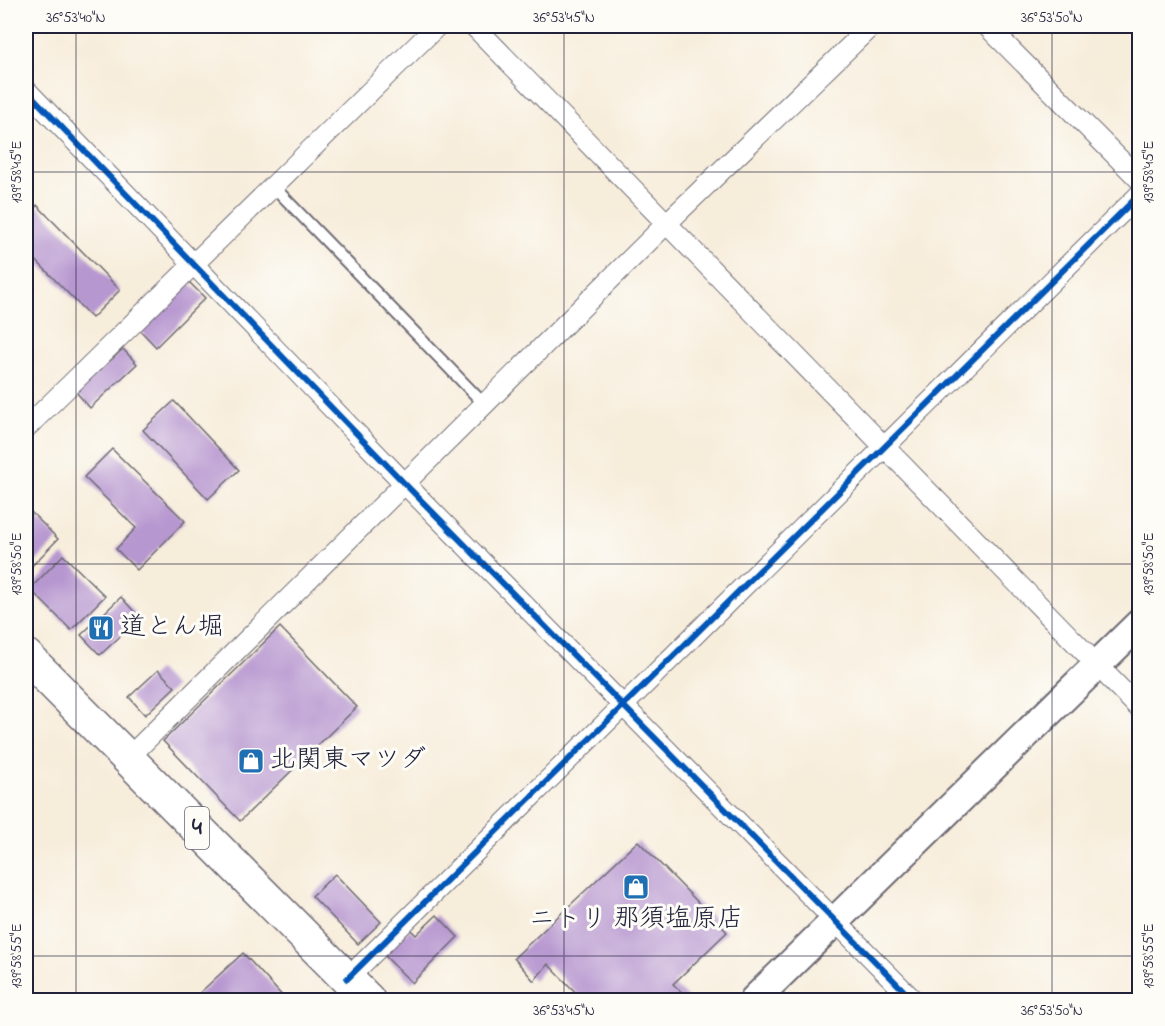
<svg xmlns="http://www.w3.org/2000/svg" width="1165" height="1026" viewBox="0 0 1165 1026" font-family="'Indie Flower','Klee One',sans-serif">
	<rect width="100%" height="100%" fill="#fdfcf7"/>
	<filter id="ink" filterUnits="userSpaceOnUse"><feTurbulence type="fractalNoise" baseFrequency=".0167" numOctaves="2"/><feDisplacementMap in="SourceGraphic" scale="12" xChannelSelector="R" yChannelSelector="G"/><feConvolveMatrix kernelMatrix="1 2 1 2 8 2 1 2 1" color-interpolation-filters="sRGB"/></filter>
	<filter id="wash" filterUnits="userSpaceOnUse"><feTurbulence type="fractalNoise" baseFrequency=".008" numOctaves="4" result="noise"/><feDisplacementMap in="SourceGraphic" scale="24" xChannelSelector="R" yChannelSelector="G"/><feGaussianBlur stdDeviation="1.35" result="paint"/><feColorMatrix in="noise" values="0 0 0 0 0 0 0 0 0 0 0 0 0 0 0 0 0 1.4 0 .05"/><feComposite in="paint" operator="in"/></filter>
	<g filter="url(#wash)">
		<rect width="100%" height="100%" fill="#f7eddb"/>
		<g id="blocks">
			<path fill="#b797d0" d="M 37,205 L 120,290 L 92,318 L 26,250 L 26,217 Z
				M 187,280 L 205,298 L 156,347 L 139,329 Z
				M 123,349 L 137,364 L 90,408 L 76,392 Z
				M 174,401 L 239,470 L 208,499 L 143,430 Z
				M 112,449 L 185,521 L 137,570 L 116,549 L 136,528 L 84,477 Z
				M 26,507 L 58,539 L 26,572 Z
				M 63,555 L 105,596 L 71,630 L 30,589 Z
				M 121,597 L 140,618 L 100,655 L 81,635 Z
				M 280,627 L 357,707 L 240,821 L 163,741 Z
				M 158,670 L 175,687 L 145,715 L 129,697 Z
				M 638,841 L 727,932 L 673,984 L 690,1000 L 583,1000 L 548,964 L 534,981 L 514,958 Z
				M 335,874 L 381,922 L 358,944 L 312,896 Z
				M 437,915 L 458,937 L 412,983 L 384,955 L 410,929 L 416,935 Z
				M 243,953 L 286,1000 L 192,1000 Z"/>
		</g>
	</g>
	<g filter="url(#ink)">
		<use href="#blocks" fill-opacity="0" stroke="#6d6973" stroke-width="1.5"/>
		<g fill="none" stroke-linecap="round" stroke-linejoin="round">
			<defs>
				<path id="lane" d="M 272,185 L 485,405"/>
				<path id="street" d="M 474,26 L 1140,709
					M 987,26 L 1140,180
					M 26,90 L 405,484 L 913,1000
					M 26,428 L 437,26
					M 127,759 L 666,224 L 871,26
					M 347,979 L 1140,194"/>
				<path id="secondary" d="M 754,1000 L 1140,623"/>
				<path id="highway" d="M 26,656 L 368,1000"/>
			</defs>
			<use href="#lane" stroke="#6d6973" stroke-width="14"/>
			<use href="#street" stroke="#6d6973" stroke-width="22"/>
			<use href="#secondary" stroke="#6d6973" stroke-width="32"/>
			<use href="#highway" stroke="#6d6973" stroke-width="36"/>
			<use href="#lane" stroke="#fff" stroke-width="10"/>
			<use href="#street" stroke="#fff" stroke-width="20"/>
			<use href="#secondary" stroke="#fff" stroke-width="28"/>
			<use href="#highway" stroke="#fff" stroke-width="33"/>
			<defs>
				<path id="cycleway" d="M 26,90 L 405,484 L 913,1000
					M 347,979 L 1140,194"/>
			</defs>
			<use href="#cycleway" stroke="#fdfcf7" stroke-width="10"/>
			<use href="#cycleway" stroke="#0057b8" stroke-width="6"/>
		</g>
	</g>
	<path fill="none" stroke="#22223b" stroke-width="1.5" stroke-opacity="0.45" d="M 76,26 L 76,1000M 564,26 L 564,1000M 1052,26 L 1052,1000M 26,172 L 1140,172M 26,564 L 1140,564M 26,956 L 1140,956"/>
	<defs>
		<symbol id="restaurant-square" viewBox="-11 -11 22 22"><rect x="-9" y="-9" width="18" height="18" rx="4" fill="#1f6fb2" stroke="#fdfcf7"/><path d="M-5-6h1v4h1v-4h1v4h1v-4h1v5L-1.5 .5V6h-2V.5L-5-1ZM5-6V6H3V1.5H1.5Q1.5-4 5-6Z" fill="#fff"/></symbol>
		<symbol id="shop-square" viewBox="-11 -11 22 22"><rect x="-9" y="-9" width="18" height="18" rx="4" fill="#1f6fb2" stroke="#fdfcf7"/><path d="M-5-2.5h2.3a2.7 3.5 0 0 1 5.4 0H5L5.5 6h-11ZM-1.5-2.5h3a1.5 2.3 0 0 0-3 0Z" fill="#fff"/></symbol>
	</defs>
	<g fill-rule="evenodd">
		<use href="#restaurant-square" x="86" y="613" width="30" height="30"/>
		<use href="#shop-square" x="236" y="746" width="30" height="30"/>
		<use href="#shop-square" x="621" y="872" width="30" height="30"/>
	</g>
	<g text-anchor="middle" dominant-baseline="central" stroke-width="6" stroke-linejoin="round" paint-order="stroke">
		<rect fill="#fdfcf7" stroke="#646373" stroke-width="1.5" x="185" y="807" width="24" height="42" rx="4.5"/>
		<g font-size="24" font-weight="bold" fill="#22223b">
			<text x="197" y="828">4</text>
		</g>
		<g font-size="26" fill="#22223b" stroke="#fdfcf7" text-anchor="start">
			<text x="120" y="628">道とん堀</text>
			<text x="270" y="761">北関東マツダ</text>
			<text x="636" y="920" text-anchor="middle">ニトリ 那須塩原店</text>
		</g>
	</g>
	<rect width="1165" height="1026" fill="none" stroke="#fdfcf7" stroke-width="66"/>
	<rect x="33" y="33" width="1099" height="960" fill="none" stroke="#22223b" stroke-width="2"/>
	<g font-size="15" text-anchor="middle" fill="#22223b">
		<text x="76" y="22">36°53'40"N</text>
		<text x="564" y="22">36°53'45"N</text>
		<text x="1052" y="22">36°53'50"N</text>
		<text transform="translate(1148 172) rotate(-90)" y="5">139°58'45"E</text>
		<text transform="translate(16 172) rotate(-90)" y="5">139°58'45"E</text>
		<text transform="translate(1148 564) rotate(-90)" y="5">139°58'50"E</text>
		<text transform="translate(16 564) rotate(-90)" y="5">139°58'50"E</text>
		<text transform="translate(1148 956) rotate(-90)" y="5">139°58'55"E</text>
		<text transform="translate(16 956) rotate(-90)" y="5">139°58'55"E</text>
		<text x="564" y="1015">36°53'45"N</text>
		<text x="1052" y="1015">36°53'50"N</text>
	</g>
</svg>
